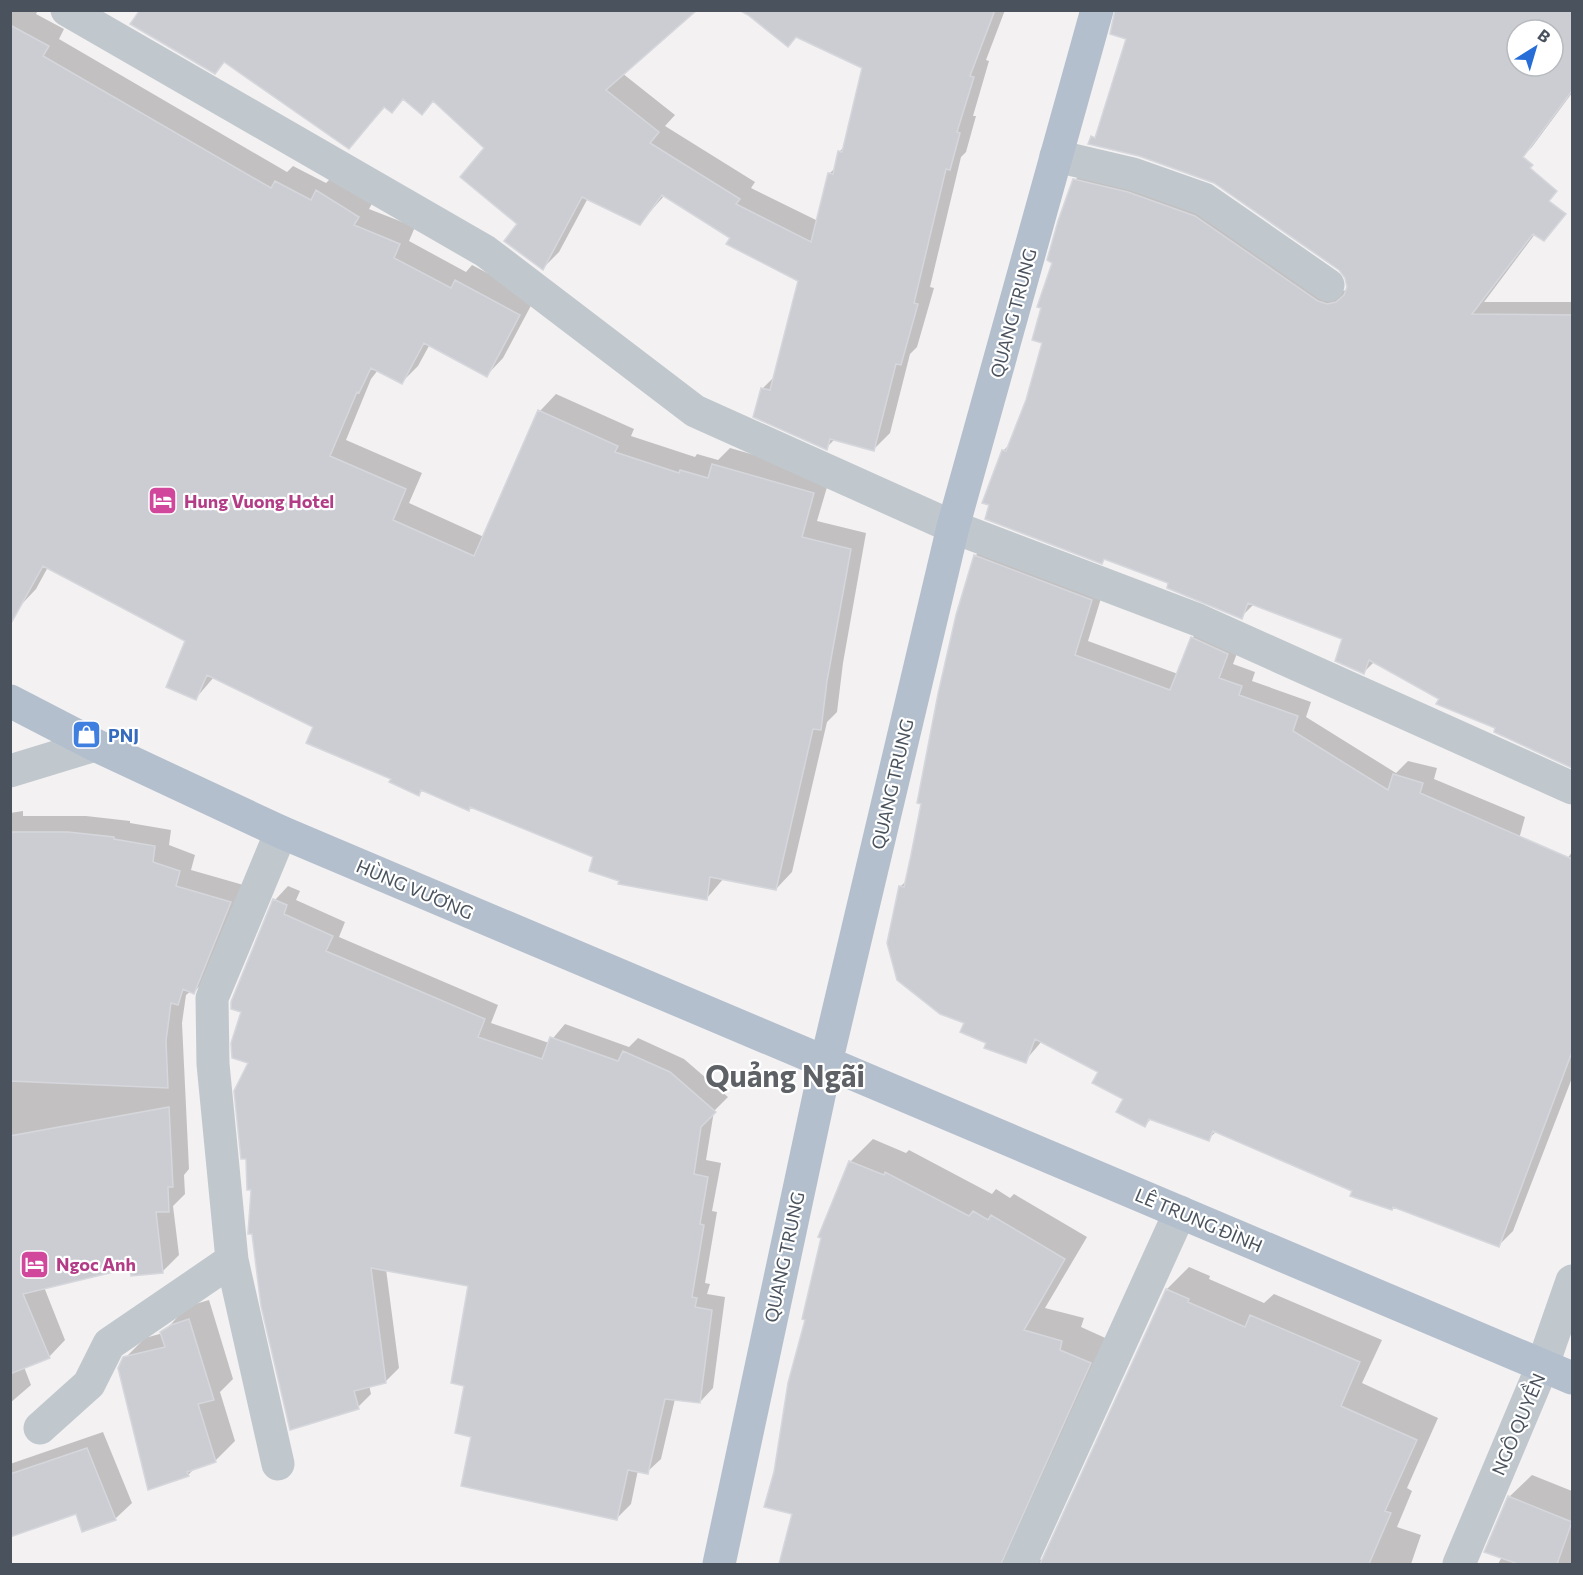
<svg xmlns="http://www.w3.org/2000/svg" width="1583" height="1575" viewBox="0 0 1583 1575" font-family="Commissioner,sans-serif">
	<rect width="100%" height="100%" fill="#f3f1f1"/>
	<path fill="#0003" fill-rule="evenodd" d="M 10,10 L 38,10 L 36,14 L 64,29 L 59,39 L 287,172 L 293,166 L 326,183 L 334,175 L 374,200 L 369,209 L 415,227 L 409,241 L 466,272 L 472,265 L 535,298 L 503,358 L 487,375 L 430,344 L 418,366 L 402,382 L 378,370 L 371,379 L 346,440 L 422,473 L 409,503 L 484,537 L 540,411 L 556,394 L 634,429 L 631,436 L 695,457 L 697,454 L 718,460 L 730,448 L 830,477 L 817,521 L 866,533 L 843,663 L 837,712 L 827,722 L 792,872 L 776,889 L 724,878 L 707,898 L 620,880 L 595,857 L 471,806 L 468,809 L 423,789 L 418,794 L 315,726 L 214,677 L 196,698 L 187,641 L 48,567 L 36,589 L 20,606 L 10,601 Z
		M 142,10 L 622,73 L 675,115 L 665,126 L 755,182 L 751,188 L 818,221 L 830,173 L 836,167 L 840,151 L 845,146 L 864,67 L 797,36 L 788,45 L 745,10 L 1005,10 L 986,60 L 989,61 L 973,116 L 976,116 L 966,152 L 961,157 L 930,287 L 934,288 L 917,347 L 910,354 L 890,433 L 873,450 L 835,439 L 826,448 L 755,416 L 763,388 L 775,376 L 800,280 L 665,195 L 640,223 L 588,198 L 559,252 L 543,268 L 519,224 L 486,148 L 434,100 L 422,113 L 405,98 L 392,111 L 386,106 L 349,147 L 226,61 L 215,72 Z
		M 1289,10 L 1572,10 L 1572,93 L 1532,147 L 1518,161 L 1452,138 L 1556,206 L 1484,302 L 1572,302 L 1572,765 L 1496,731 L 1497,727 L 1375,661 L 1364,672 L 1344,638 L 1254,604 L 1241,617 L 1170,582 L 1106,558 L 1102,562 L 1003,451 L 1011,443 L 1027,400 L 1044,342 L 1054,262 L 1075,180 L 1088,167 L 1142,179 L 1341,291 L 1347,290 L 1347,277 L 1340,268 L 1215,182 L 1140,155 L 1090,143 L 1100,130 ZM 1517,30 L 1553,30 L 1553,66 L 1517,66 Z
		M 989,542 L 1105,585 L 1088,641 L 1178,674 L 1192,638 L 1206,624 L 1242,640 L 1233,664 L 1255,672 L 1252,681 L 1311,702 L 1306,717 L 1396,773 L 1408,761 L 1437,768 L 1434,779 L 1525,817 L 1480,981 L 1572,852 L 1572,1078 L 1513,1231 L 1498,1246 L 1394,1206 L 1392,1208 L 1217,1131 L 1208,1139 L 1152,1118 L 1145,1125 L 1100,1071 L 1042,1041 L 1025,1061 L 966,1022 L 900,887 L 907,880 L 975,556 Z
		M 23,811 L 23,816 L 86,816 L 130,821 L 130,823 L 171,830 L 169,845 L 195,855 L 191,870 L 247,886 L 210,975 L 194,992 L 191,991 L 186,995 L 182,1023 L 189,1169 L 184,1175 L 185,1194 L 173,1206 L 179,1255 L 162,1272 L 132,1266 L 44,1287 L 65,1340 L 49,1357 L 24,1367 L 31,1385 L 10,1403 L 10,813 Z
		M 288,886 L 300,891 L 296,900 L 345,922 L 339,937 L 498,1005 L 491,1023 L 549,1043 L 565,1024 L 629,1047 L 638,1038 L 684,1059 L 728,1097 L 714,1111 L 706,1160 L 721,1163 L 712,1211 L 717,1212 L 705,1283 L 710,1284 L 707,1294 L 725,1297 L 713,1388 L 700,1402 L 675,1399 L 661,1459 L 647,1472 L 638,1470 L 631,1504 L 617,1518 L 473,1436 L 466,1384 L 470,1285 L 386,1269 L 399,1368 L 385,1382 L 369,1385 L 371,1394 L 358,1407 L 253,1188 L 275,900 Z
		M 873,1139 L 906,1153 L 909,1150 L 992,1194 L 996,1189 L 1010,1198 L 1014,1194 L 1087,1237 L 1045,1308 L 1084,1318 L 1081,1327 L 1112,1341 L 1035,1559 L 1044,1560 L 1167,1289 L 1189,1267 L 1210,1276 L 1209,1279 L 1264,1303 L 1274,1294 L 1382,1340 L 1362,1383 L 1438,1418 L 1407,1488 L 1412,1491 L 1397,1527 L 1421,1535 L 1411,1564 L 781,1564 L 794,1513 L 850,1162 Z
		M 209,1300 L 233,1379 L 220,1392 L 235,1441 L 216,1460 L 196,1467 L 188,1475 L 125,1358 L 145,1338 L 163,1333 L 182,1312 L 192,1305 Z
		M 103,1432 L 132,1503 L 115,1519 L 77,1512 L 10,1535 L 10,1464 Z
		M 1532,1475 L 1572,1491 L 1572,1564 L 1498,1564 L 1502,1557 L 1509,1497 Z"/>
	<path fill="#cbcdd3" stroke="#d5d7dc" stroke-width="1.5" fill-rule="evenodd" d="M 140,10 L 697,10 L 606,90 L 659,132 L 650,143 L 740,199 L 736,204 L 811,242 L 828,173 L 833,174 L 838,151 L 842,152 L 862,68 L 796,37 L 788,47 L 748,15 L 739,10 L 995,10 L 970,76 L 974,77 L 957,132 L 960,133 L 950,170 L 946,169 L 914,303 L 918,304 L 901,365 L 896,364 L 874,451 L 830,439 L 827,450 L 753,417 L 761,388 L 770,390 L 798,281 L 726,244 L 730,238 L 662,195 L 640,225 L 582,197 L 543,270 L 504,241 L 517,224 L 460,177 L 484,148 L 433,101 L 422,115 L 403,99 L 392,113 L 384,107 L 349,149 L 224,62 L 215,74 L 130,24 Z
		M 1115,10 L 1572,10 L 1572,91 L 1523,157 L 1533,165 L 1530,168 L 1557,191 L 1549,201 L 1566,214 L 1544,241 L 1533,234 L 1472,314 L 1572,315 L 1572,768 L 1494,732 L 1495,728 L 1436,704 L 1439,699 L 1369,660 L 1364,674 L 1335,661 L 1342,639 L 1248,603 L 1242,619 L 1167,588 L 1168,583 L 1104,559 L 1102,564 L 985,519 L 989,505 L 982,503 L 1002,450 L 1006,451 L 1026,400 L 1042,343 L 1032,340 L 1041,308 L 1037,307 L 1052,263 L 1047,260 L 1058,221 L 1073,179 L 1128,192 L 1195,216 L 1318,301 L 1327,304 L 1336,302 L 1344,295 L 1347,287 L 1345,278 L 1339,270 L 1214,183 L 1139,156 L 1088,144 L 1091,136 L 1095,138 L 1126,39 L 1110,34 ZM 1517,30 L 1553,30 L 1553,66 L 1517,66 Z
		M 10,25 L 49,46 L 43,56 L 271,188 L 275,181 L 311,200 L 316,190 L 359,217 L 354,225 L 400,244 L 394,258 L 451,288 L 455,280 L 520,315 L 487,377 L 424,343 L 402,384 L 371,368 L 359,393 L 357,392 L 330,456 L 406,489 L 393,520 L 474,556 L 538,410 L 618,446 L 615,452 L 679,473 L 680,470 L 708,478 L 712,464 L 814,493 L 802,537 L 851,549 L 827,681 L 821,730 L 813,729 L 776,890 L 710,877 L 707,900 L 618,884 L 619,881 L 589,871 L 593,857 L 470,807 L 469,811 L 421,790 L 419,796 L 389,782 L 391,779 L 306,743 L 313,727 L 207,675 L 196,700 L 166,687 L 185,641 L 43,566 L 10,625 Z
		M 974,555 L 1092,600 L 1075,655 L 1170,690 L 1191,637 L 1228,654 L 1219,678 L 1242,686 L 1239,695 L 1298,716 L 1293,731 L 1388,790 L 1393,774 L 1423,783 L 1420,793 L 1572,859 L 1572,1052 L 1499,1247 L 1393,1207 L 1392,1210 L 1350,1196 L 1352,1191 L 1213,1131 L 1209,1141 L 1149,1119 L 1145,1127 L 1116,1112 L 1123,1099 L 1092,1083 L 1098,1072 L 1035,1039 L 1026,1063 L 984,1048 L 986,1043 L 960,1032 L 964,1023 L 940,1014 L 897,980 L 887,943 L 899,886 L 904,887 L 911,855 L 921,804 L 917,803 L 938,694 L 956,615 Z
		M 10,832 L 68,832 L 114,837 L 114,839 L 155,846 L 153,862 L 180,871 L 176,886 L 231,902 L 194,994 L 183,989 L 178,1005 L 171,1003 L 166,1041 L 168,1088 L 10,1081 Z
		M 273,899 L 287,905 L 284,914 L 333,936 L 326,951 L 485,1019 L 478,1037 L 542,1059 L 550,1037 L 618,1061 L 623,1051 L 670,1072 L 716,1112 L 701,1127 L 694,1174 L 708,1177 L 700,1224 L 704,1225 L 692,1297 L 697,1298 L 695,1307 L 712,1310 L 700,1403 L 665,1399 L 648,1474 L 628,1470 L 617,1520 L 461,1486 L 471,1437 L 455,1433 L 464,1386 L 451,1383 L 468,1286 L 371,1268 L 386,1383 L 354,1391 L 359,1409 L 290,1430 L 261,1306 L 252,1234 L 248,1234 L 251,1190 L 247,1190 L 246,1159 L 241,1159 L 234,1091 L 248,1063 L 232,1058 L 231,1043 L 241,1012 L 231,1009 L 231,1002 Z
		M 169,1107 L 173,1187 L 168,1187 L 169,1212 L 156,1212 L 163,1273 L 131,1276 L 130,1268 L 23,1294 L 50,1358 L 10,1374 L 10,1136 Z
		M 849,1161 L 884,1175 L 885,1172 L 969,1216 L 973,1211 L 988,1220 L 991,1215 L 1065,1259 L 1024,1330 L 1062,1341 L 1060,1350 L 1091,1363 L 1001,1564 L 779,1564 L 792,1514 L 764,1507 L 774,1472 L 788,1383 L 805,1320 L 802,1319 L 821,1238 L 818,1237 Z
		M 1166,1289 L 1189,1299 L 1188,1302 L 1245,1327 L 1250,1315 L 1360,1362 L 1341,1406 L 1417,1440 L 1385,1511 L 1391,1513 L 1369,1564 L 1040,1564 Z
		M 189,1319 L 214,1400 L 198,1404 L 216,1462 L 187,1472 L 189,1476 L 148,1490 L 118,1368 L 123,1357 L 165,1347 L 160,1332 L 171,1325 Z
		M 87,1448 L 116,1520 L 82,1532 L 76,1514 L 10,1537 L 10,1474 Z
		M 1508,1496 L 1572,1522 L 1557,1564 L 1518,1564 L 1484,1552 Z"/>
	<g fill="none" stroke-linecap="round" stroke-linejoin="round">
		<path stroke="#c0c8ce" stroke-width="33" d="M 67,10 L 485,251 L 695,411 L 953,527 L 1198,620 L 1572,788
			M 1056,156 L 1133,174 L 1204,199 L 1328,285
			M 10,771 L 95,745
			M 40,1428 L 89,1384 L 109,1344 L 232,1260
			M 278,1464 L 232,1260 L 213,1064 L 212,998 L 281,832
			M 1020,1564 L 1180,1212
			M 1459,1564 L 1542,1367 L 1572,1281"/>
		<path stroke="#b3bfcd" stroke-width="33" d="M 10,701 L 95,745 L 281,832 L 1572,1378
			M 719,1564 L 826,1063 L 953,527 L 1097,10"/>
	</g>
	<defs>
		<symbol id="hotel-square" viewBox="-11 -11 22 22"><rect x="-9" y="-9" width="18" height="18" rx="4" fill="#d1479c" stroke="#fff"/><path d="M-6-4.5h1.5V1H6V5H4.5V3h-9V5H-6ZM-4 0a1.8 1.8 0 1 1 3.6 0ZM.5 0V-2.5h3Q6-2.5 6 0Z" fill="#fff"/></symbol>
		<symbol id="shop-square" viewBox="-11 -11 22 22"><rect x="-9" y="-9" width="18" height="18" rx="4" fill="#3f7fe0" stroke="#fff"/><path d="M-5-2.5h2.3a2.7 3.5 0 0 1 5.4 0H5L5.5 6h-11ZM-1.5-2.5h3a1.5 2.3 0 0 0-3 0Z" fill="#fff"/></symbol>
	</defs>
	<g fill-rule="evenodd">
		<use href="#hotel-square" x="146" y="484" width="33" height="33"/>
		<use href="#shop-square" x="70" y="718" width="33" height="33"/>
		<use href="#hotel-square" x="18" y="1248" width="33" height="33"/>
	</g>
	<g text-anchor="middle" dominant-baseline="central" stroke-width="4.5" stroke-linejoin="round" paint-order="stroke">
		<g font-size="18" fill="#4a535d" stroke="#fff">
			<text transform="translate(1013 313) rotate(-75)">QUANG TRUNG</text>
			<text transform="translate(892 784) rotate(-77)">QUANG TRUNG</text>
			<text transform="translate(415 889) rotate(23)">HÙNG VƯƠNG</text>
			<text transform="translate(1199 1220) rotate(23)">LÊ TRUNG ĐÌNH</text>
			<text transform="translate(784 1257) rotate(-78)">QUANG TRUNG</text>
			<text transform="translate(1518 1424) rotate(-67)">NGÔ QUYỀN</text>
		</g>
		<g font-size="18" font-weight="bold" fill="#b23c85" stroke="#fff" text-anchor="start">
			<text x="184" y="501">Hung Vuong Hotel</text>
			<text x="56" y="1264">Ngoc Anh</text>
		</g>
		<g font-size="18" font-weight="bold" fill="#366cbe" stroke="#fff" text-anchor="start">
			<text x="108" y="735">PNJ</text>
		</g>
		<g font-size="30" font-weight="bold" fill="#5e6165" stroke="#fff">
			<text x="785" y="1074">Quảng Ngãi</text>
		</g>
	</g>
	<rect width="1583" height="1575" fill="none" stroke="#4a535d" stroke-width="24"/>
	<g transform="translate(1535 48) rotate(37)"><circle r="28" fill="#ffffff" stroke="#b7babe" stroke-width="1.5"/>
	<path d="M0-4.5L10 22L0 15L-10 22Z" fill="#266dd8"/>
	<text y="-9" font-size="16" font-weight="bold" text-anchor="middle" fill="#4a535d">B</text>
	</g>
</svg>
